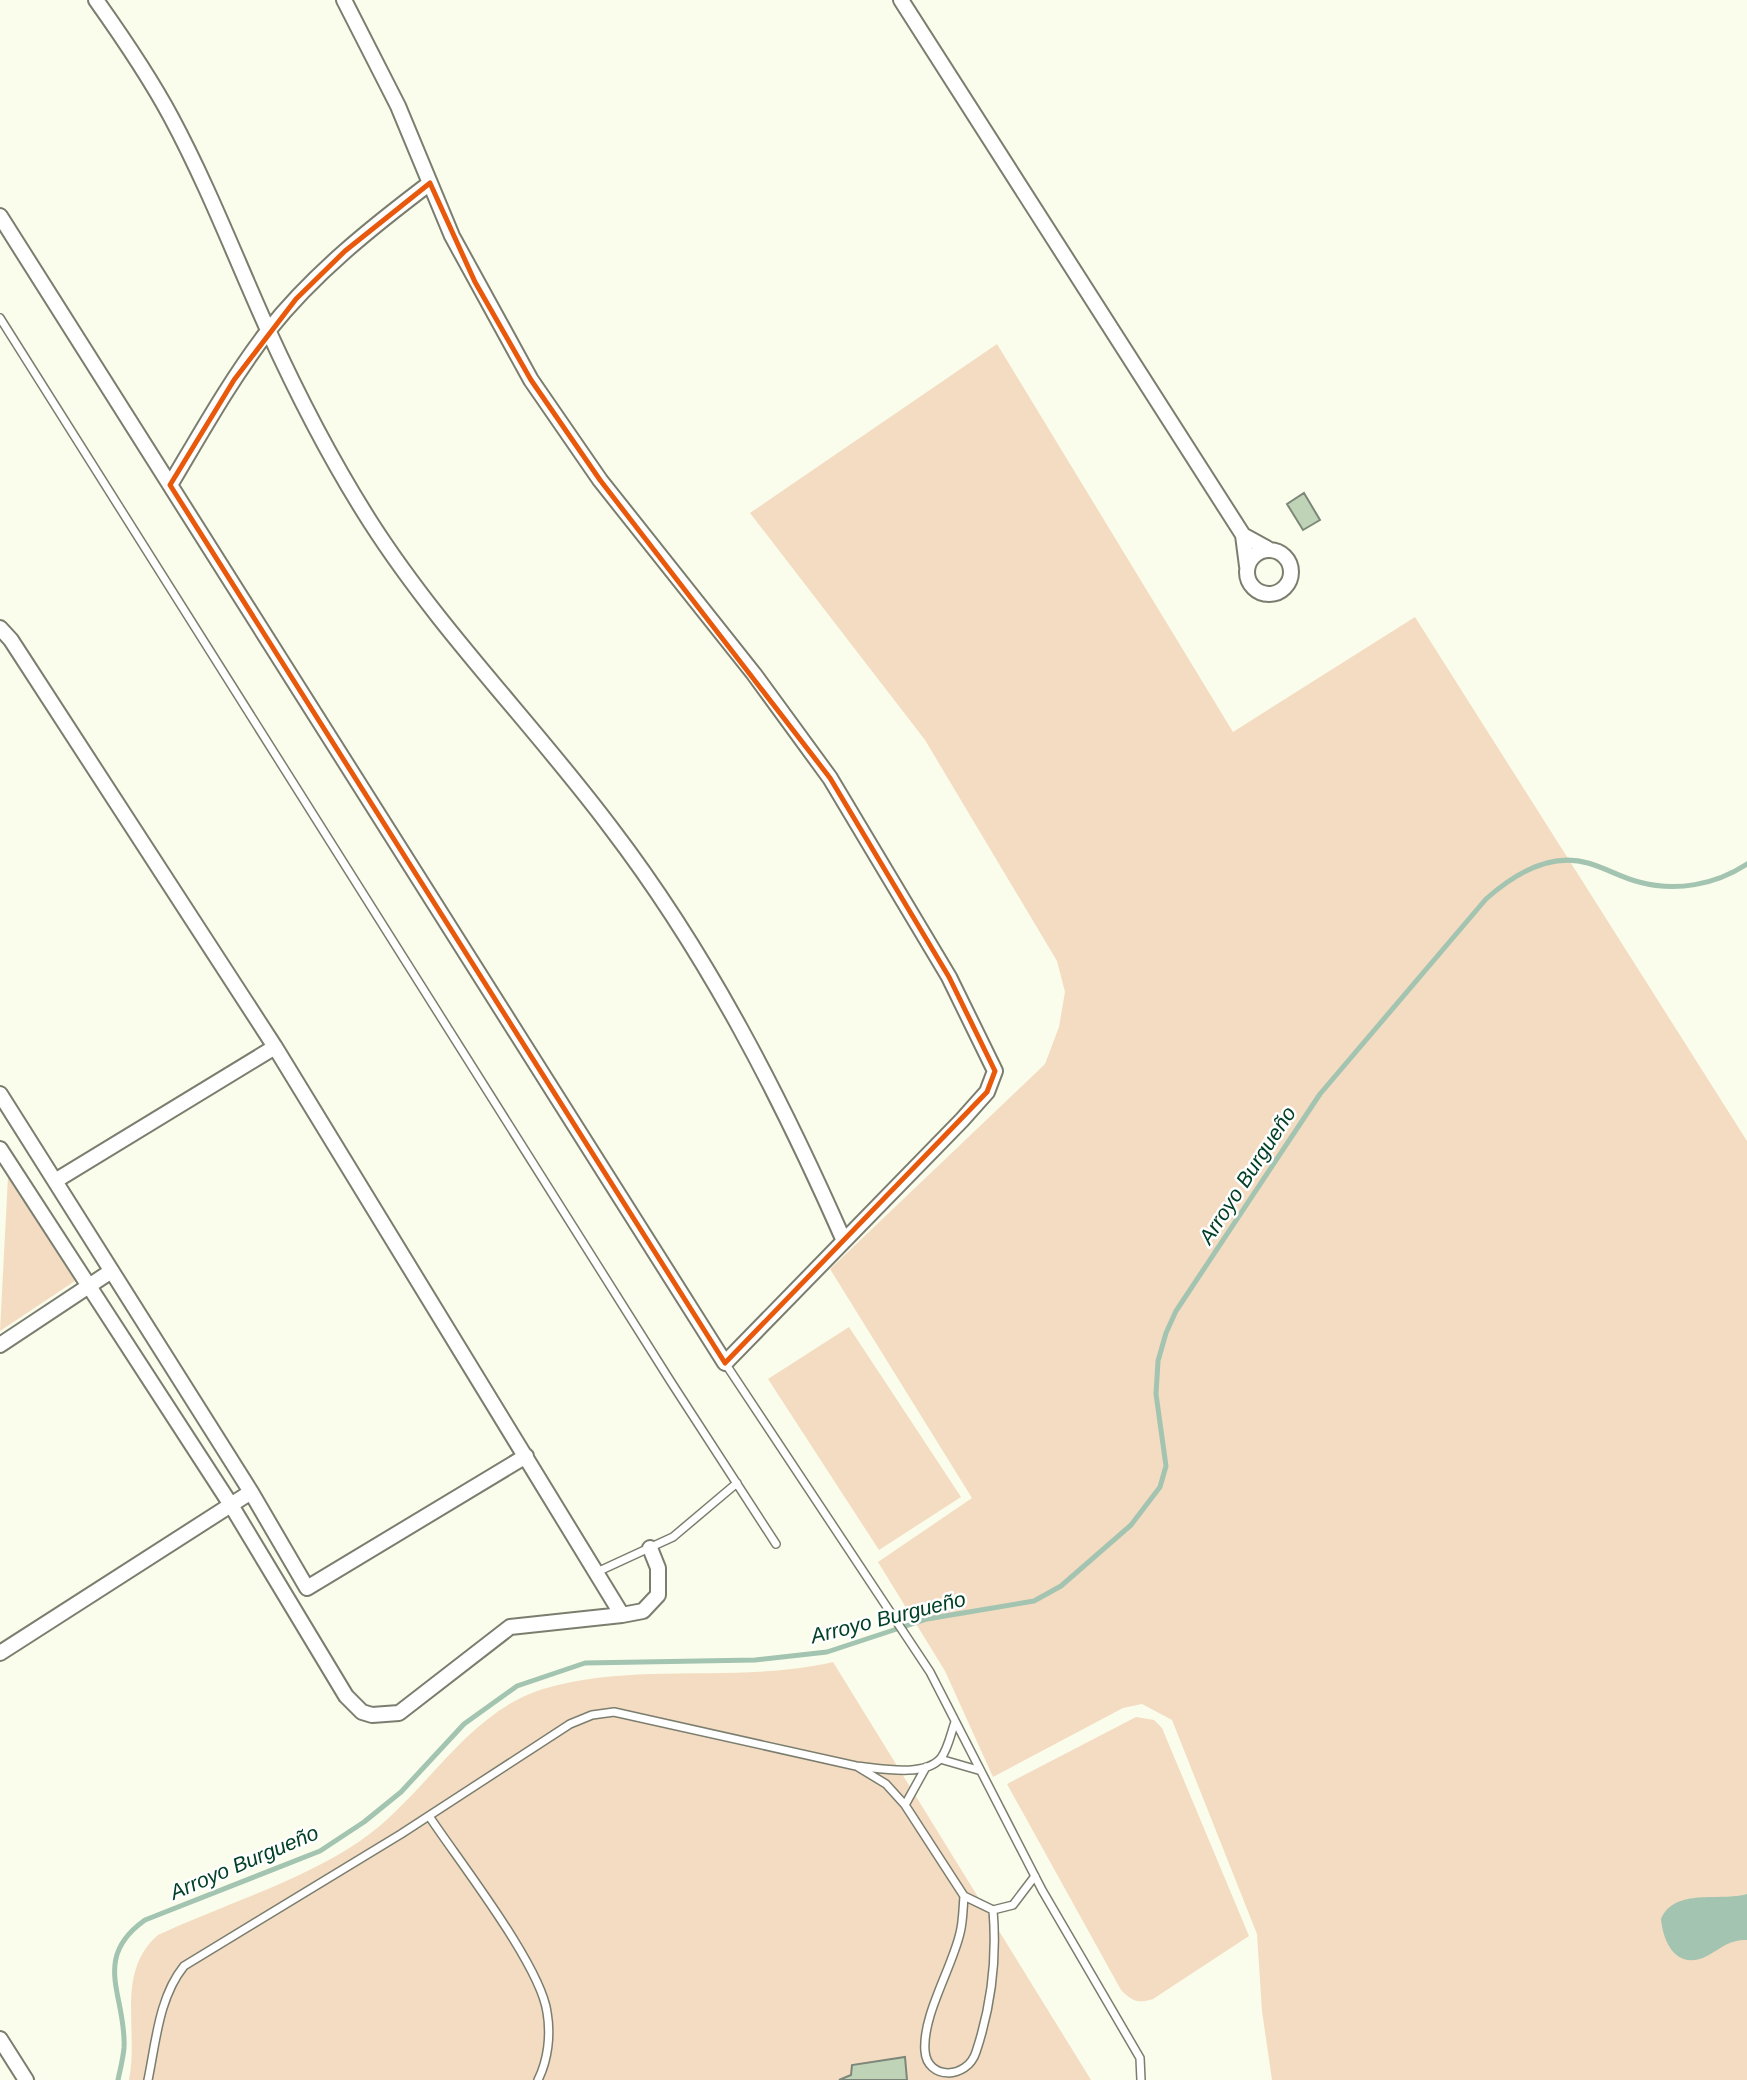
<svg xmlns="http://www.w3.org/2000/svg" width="1747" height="2080" viewBox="0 0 1747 2080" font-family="Helvetica,sans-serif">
	<rect width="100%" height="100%" fill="#fafdeb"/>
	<path fill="#f4dcc2" d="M 997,344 L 1233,732 L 1415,617 L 1747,1141 L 1747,2080 L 1272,2080 L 1262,2011 L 1257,1934 L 1172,1720 L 1142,1704 L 1123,1708 L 993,1777 L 945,1671 L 878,1562 L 972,1498 L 830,1269 L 1045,1064 L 1059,1027 L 1065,992 L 1057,961 L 925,740 L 750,513 Z
		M 8,1177 L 75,1281 L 0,1331 Z
		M 849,1327 L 961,1497 L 879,1550 L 768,1379 Z
		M 833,1662 L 1091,2080 L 129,2080 C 139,2030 115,1972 158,1935 C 224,1904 300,1882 360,1841 C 425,1797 465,1713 543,1689 C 634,1661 739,1684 833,1662 Z
		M 1136,1717 L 1154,1720 L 1162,1728 L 1249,1936 L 1153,1999 C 1138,2004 1132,2001 1121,1990 L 1007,1784 Z"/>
	<path fill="#a2c4b0" d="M 1747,1894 L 1747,1940 C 1728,1940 1722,1948 1707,1956 C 1677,1971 1663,1943 1661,1919 C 1675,1887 1720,1902 1747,1894 Z"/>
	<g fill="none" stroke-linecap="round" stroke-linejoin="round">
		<path stroke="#a2c4b0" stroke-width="5" d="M 118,2080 C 120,2070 123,2059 124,2048 C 127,1997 90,1959 145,1920 L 320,1851 L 364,1822 L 401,1792 L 464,1724 L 517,1686 L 585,1663 L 755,1660 L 827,1652 L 927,1619 L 1034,1601 L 1061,1586 L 1131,1525 L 1160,1487 L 1166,1466 L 1156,1394 L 1158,1361 L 1166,1333 L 1176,1311 L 1320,1094 L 1486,899 C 1513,875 1550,852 1588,863 C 1606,868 1622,878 1639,882 C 1676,892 1715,885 1747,864"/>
	</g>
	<path fill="#bfd4b7" stroke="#7d8779" stroke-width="2" d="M 1304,493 L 1320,520 L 1303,530 L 1287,504 Z
		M 905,2057 L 907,2080 L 839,2080 L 851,2075 L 852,2065 Z"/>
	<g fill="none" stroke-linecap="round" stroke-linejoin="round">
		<defs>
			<path id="service" d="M 0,318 L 671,1382 L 776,1544
				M 725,1363 L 930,1672 L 1042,1890 L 1140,2058 L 1141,2080
				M 597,1572 L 673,1537 L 737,1483
				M 940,1759 L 978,1770
				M 858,1767 L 886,1784 L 905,1805 L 964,1896 L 993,1910 L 1013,1905 L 1035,1876
				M 905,1805 L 926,1767
				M 429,1816 C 458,1860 540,1964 547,2012 C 551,2035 548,2060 538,2080
				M 964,1896 C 963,1908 963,1922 960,1933 C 952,1968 922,2016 925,2051 C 927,2080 967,2080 976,2052 C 991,2007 997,1957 993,1910
				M 148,2080 C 156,2041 159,1997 184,1966 L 401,1834 L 570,1724 L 592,1715 L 614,1712 L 856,1766 C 879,1768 924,1778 941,1758 C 948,1749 951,1733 955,1722"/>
			<path id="minor" d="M 96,0 C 123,38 149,76 171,117 C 208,186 236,259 268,330 C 298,396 332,462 371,523 C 441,632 534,725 611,828 C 708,955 780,1096 844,1241
				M 901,0 L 1243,535
				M 0,216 L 725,1363 L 962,1120 L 987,1092 L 995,1071 L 949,977 L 830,778 L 754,674 L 600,480 L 531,380 L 452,236 L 398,106 L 344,0
				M 170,485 C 201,433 231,379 268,331 C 314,273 372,227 430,183
				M1247 572a22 22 0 1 1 44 0a22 22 0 1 1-44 0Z
				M 1247,566 L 1243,535 L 1270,550
				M 0,628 L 11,640 L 275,1047 L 622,1615 L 643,1611 L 658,1595 L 658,1568 L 650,1548
				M 0,1094 L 251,1492 L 307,1588 L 526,1456
				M 0,1149 L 231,1505 L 346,1696 L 362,1712 L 372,1715 L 399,1713 L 510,1627 L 622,1615
				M 55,1181 L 275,1047
				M 0,1345 L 110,1272
				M 0,1653 L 251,1492
				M 0,2039 L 26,2080"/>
		</defs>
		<use href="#service" stroke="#7b7e6e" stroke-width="10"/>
		<use href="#minor" stroke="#7b7e6e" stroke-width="18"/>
		<use href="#service" stroke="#fff" stroke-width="7"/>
		<use href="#minor" stroke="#fff" stroke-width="14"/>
	</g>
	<path fill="none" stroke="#e8590c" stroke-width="5" stroke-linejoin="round" d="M 430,183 L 475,282 L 531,380 L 600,480 L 830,778 L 949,977 L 995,1071 L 987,1092 L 725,1363 L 170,485 L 234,380 L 296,299 L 345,251 Z"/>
	<g text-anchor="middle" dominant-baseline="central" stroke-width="5" stroke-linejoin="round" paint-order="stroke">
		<g font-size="21" font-style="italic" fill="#004026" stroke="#fff">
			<text transform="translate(1247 1175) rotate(-57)">Arroyo Burgueño</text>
			<text transform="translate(888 1617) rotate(-14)">Arroyo Burgueño</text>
			<text transform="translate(244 1862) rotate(-23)">Arroyo Burgueño</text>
		</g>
	</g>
</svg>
